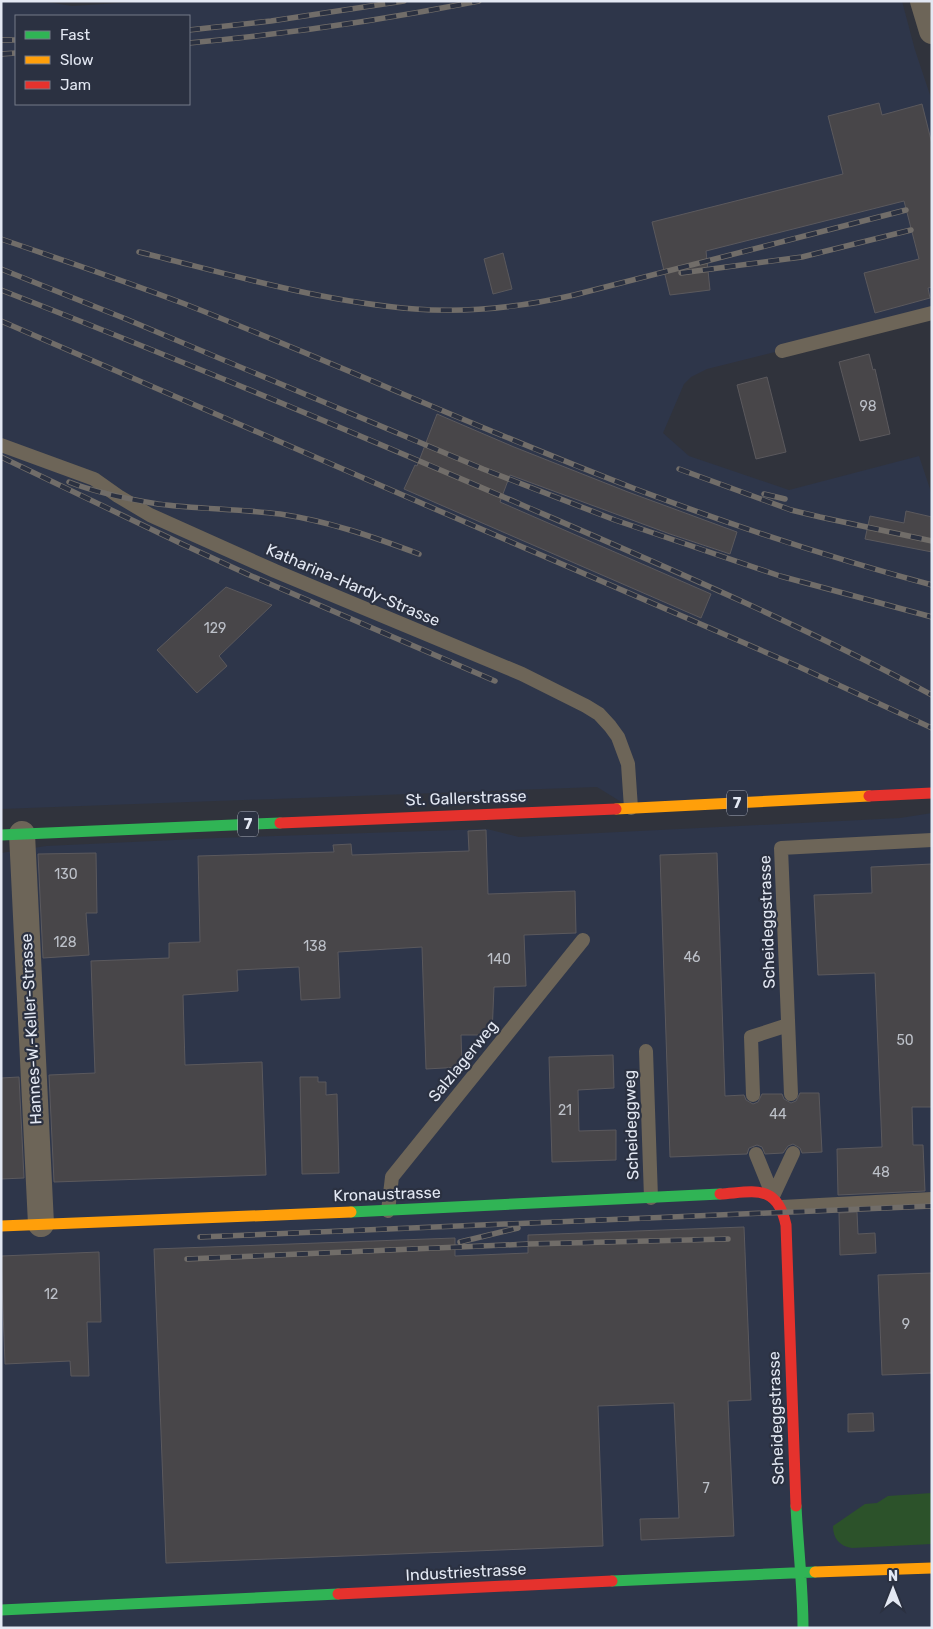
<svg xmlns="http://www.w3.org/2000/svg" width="933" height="1629" viewBox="0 0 933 1629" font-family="Rubik,sans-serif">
	<rect width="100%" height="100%" fill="#30333c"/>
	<path fill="#2e364a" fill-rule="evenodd" d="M 1,1 L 47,2 L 72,6 L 151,1 L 902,1 L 915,50 L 932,101 L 932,313 L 707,369 L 691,377 L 684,384 L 663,433 L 689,456 L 789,490 L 919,456 L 932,495 L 932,793 L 631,808 L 597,787 L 1,809 ZM 16,16 L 189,16 L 189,104 L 16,104 Z
		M 932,813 L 932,1628 L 1,1628 L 1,853 L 46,846 L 217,838 L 487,829 L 519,837 L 900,818 Z"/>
	<path fill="#2c522a" d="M 932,1493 L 932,1544 L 852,1548 C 839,1546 833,1538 833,1526 L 865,1504 L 877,1503 L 888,1496 Z"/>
	<path fill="#484649" stroke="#5b595d" d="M 879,103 L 882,115 L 922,104 L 932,144 L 932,287 L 928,288 L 930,298 L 875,313 L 864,273 L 919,259 L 904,201 L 706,251 L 710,290 L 670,295 L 652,222 L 843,174 L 828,116 Z
		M 503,253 L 512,289 L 493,294 L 484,259 Z
		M 869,354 L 873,370 L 875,369 L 890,434 L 860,441 L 839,362 Z
		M 767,377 L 786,452 L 756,459 L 737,385 Z
		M 437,414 L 514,447 L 628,492 L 737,532 L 730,554 L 670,534 L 510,475 L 500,502 L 711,594 L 701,618 L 404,489 L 415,465 L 417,466 Z
		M 906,511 L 932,517 L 932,552 L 865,539 L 870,516 L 904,523 Z
		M 226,587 L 272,605 L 219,656 L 227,666 L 197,693 L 157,650 Z
		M 486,830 L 488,894 L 575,891 L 576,933 L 524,935 L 526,986 L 494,987 L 492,1035 L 461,1035 L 462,1067 L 426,1069 L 422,947 L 338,952 L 340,998 L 301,1000 L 299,967 L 237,970 L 238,991 L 183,995 L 185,1065 L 262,1062 L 266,1175 L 54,1182 L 49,1075 L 95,1073 L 91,961 L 169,958 L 169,943 L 200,942 L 198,856 L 334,852 L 333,845 L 351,844 L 352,855 L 469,851 L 468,831 Z
		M 96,853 L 97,913 L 86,913 L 89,955 L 43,958 L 38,854 Z
		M 717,853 L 725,1096 L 744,1095 L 746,1100 L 753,1104 L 758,1102 L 762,1094 L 782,1094 L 784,1099 L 791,1103 L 796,1101 L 800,1093 L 819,1093 L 822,1152 L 802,1153 L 800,1148 L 793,1144 L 788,1146 L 783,1153 L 765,1154 L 762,1147 L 757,1145 L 749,1148 L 747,1154 L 670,1157 L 660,855 Z
		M 932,864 L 932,1107 L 912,1107 L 913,1145 L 923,1145 L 925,1191 L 838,1195 L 837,1149 L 882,1147 L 875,973 L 818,975 L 814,895 L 872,893 L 871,867 Z
		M 613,1055 L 614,1088 L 578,1090 L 579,1131 L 616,1130 L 616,1160 L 552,1162 L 549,1057 Z
		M 19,1077 L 24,1178 L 1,1179 L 1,1078 Z
		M 300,1077 L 318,1077 L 318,1082 L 326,1082 L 326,1095 L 337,1094 L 339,1173 L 302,1174 Z
		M 857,1212 L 858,1234 L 875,1233 L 876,1253 L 840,1255 L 839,1213 Z
		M 744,1227 L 751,1400 L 728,1401 L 734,1536 L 641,1540 L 640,1519 L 679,1518 L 674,1403 L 598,1406 L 603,1546 L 166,1563 L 154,1249 L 455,1238 L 455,1256 L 528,1253 L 528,1235 Z
		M 99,1252 L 101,1322 L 87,1322 L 89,1376 L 71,1376 L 70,1361 L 5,1364 L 1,1256 Z
		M 932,1273 L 932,1373 L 882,1375 L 878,1275 Z
		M 873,1413 L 874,1431 L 848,1432 L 848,1414 Z"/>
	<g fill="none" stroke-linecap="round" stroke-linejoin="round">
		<path stroke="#6d6558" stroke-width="14" d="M 782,351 L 932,313
			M 1,445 L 94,479 L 118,496 L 150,515 L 275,571 L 522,674 L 586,706 L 599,714 L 610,726 L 618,737 L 628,764 L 631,808
			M 646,1051 L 651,1198
			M 791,1094 L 781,848 L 932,840
			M 753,1095 L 751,1037 L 788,1025
			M 756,1154 L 773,1196
			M 773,1196 L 793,1153
			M 782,1207 L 932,1199
			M 388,1211 L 392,1177 L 583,940"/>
		<path stroke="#6d6558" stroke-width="26" d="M 923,1 L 932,31
			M 22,834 L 41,1224"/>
		<path stroke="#30b455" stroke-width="11" d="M 1,835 L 280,823
			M 351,1212 L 720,1194
			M 796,1506 C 798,1547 803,1587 803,1628
			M 612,1581 L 815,1572
			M 1,1610 L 338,1594"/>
		<path stroke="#ff9f0a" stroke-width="11" d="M 616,809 L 869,796
			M 1,1226 L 351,1212
			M 815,1572 L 932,1568"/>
		<path stroke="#e5322d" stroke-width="11" d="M 869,796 L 932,793
			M 280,823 L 616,809
			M 720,1194 C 754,1192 777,1183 786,1225 L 796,1506
			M 338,1594 L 612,1581"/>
		<defs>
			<path id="rail" d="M 189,30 L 271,21 L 404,1
				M 1,40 L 16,40
				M 189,43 C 286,34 383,20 479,1
				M 1,54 L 16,53
				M 1,239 C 63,260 124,281 185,304 C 335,363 482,430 633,488 C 731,525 830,558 932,585
				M 139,252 C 229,274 322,302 415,309 C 469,313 522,307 574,295 L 906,210
				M 1,269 L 126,319 L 483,469 L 615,520 L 780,576 L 932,617
				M 681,273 L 802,257 L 911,230
				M 1,290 C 176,358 348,430 520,504 C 659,564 798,623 932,695
				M 1,321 L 795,665 L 932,728
				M 1,457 L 182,544 L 247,574 L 495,681
				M 679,469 L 791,510 L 820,517 L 932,541
				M 69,482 C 97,493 128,499 158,504 C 198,509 239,509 280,514 C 328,521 374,537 419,554
				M 764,494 L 785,499
				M 200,1237 L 932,1206
				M 460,1242 L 518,1228
				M 187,1259 L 528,1244 L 728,1239"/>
		</defs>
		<use href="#rail" stroke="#716d69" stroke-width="5.5"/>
		<use href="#rail" stroke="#2b3141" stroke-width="4" stroke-dasharray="11" stroke-linecap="butt"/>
	</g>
	<g text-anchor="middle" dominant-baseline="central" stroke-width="4.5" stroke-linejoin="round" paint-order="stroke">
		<g font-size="14" fill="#bcc0c8">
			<text x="868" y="406">98</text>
			<text x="215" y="628">129</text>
			<text x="66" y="874">130</text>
			<text x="65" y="942">128</text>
			<text x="315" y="946">138</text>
			<text x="692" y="957">46</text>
			<text x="499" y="959">140</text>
			<text x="905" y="1040">50</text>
			<text x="565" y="1110">21</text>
			<text x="778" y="1114">44</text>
			<text x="881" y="1172">48</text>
			<text x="51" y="1294">12</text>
			<text x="906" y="1324">9</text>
			<text x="706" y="1488">7</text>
		</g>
		<g fill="#2b3141" stroke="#acb1be" stroke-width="1">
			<rect x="727" y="790.5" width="20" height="25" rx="4"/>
			<rect x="238" y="811.5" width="20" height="25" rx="4"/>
		</g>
		<g font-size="15" font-weight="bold" fill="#e3e8f3">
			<text x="737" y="803">7</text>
			<text x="248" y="824">7</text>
		</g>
		<g font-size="16" fill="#e3e8f3" stroke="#2b3141">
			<text transform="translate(353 585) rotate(23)">Katharina-Hardy-Strasse</text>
			<text transform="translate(466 798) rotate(-2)">St. Gallerstrasse</text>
			<text transform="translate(767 922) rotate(-92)">Scheideggstrasse</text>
			<text transform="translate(31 1029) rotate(-93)">Hannes-W.-Keller-Strasse</text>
			<text transform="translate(463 1061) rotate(-51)">Salzlagerweg</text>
			<text transform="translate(631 1125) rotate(-92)">Scheideggweg</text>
			<text transform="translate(387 1194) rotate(-2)">Kronaustrasse</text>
			<text transform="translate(776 1418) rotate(-92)">Scheideggstrasse</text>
			<text transform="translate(466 1572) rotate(-3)">Industriestrasse</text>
		</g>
	</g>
	<rect width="933" height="1629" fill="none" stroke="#e3e8f3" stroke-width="5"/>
	<rect x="15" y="15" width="175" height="90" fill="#2b3141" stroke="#757a88"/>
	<rect x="25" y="31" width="25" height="8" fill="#30b455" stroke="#757a88"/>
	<text x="60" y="40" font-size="15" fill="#e3e8f3">Fast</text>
	<rect x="25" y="56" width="25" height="8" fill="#ff9f0a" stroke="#757a88"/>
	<text x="60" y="65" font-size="15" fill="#e3e8f3">Slow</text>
	<rect x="25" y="81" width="25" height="8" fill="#e5322d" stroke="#757a88"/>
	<text x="60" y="90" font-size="15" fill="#e3e8f3">Jam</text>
	<g transform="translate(893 1589)" stroke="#2b3141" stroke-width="4" paint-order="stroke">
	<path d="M0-4L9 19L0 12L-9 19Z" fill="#e3e8f3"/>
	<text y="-8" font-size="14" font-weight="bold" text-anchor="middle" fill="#e3e8f3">N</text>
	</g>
</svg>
